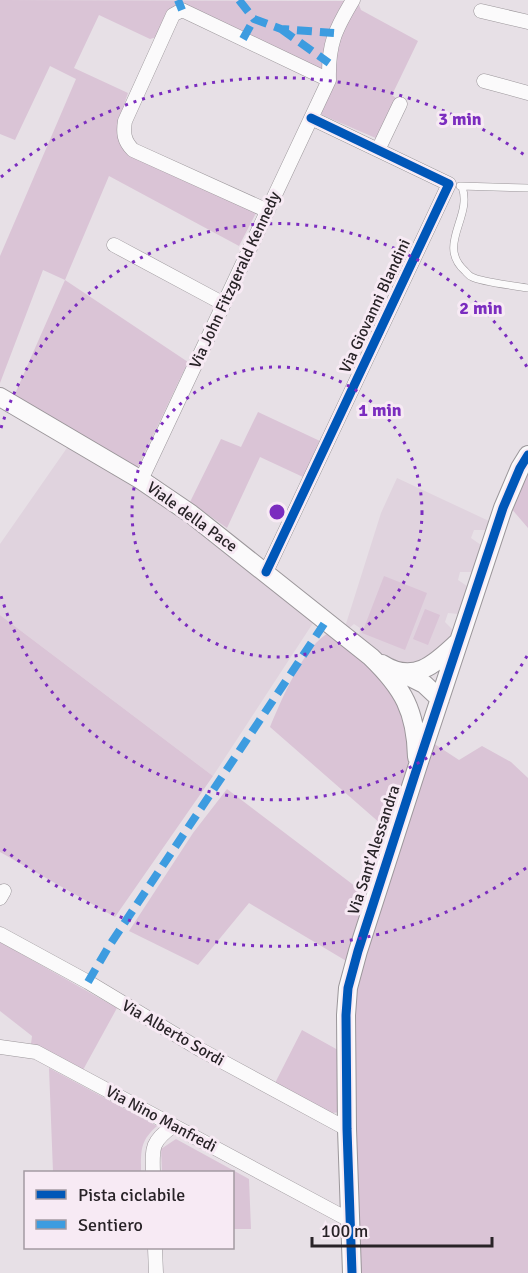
<svg xmlns="http://www.w3.org/2000/svg" width="528" height="1273" viewBox="0 0 528 1273" font-family="Signika,sans-serif">
	<rect width="100%" height="100%" fill="#e7e0e6"/>
	<path fill="#e0d3de" d="M 69,445 L 180,513 L 315,620 L 213,776 L 0,615 L 0,544 Z
		M 397,478 L 489,521 L 486,530 L 474,530 L 471,538 L 481,545 L 472,572 L 460,572 L 458,580 L 467,586 L 458,614 L 448,613 L 445,622 L 454,631 L 452,637 L 446,646 L 410,666 L 385,659 L 359,638 L 360,628 L 354,624 L 348,629 L 345,627 L 381,513 Z"/>
	<path fill="#dac4d6" d="M 0,0 L 347,1 C 330,25 324,42 322,71 L 182,4 L 157,37 L 150,39 L 99,15 L 74,68 L 128,93 L 119,119 L 118,134 L 256,213 L 239,246 L 109,176 L 65,280 L 188,362 L 137,469 L 14,396 L 65,280 L 43,270 L 0,383 L 0,256 L 76,79 L 50,66 L 15,140 L 0,134 Z
		M 357,0 L 361,10 L 418,41 L 392,95 L 396,98 L 378,139 L 322,115 L 321,110 L 335,50 Z
		M 258,412 L 320,441 L 303,477 L 260,457 L 227,528 L 190,502 L 221,439 L 241,447 Z
		M 528,469 L 528,528 L 510,507 Z
		M 384,576 L 427,593 L 405,650 L 362,633 Z
		M 425,609 L 440,615 L 428,645 L 413,639 Z
		M 0,615 L 213,776 L 115,917 L 0,852 Z
		M 330,632 C 374,668 422,704 408,768 C 404,789 396,810 389,831 L 270,727 C 281,701 304,645 330,632 Z
		M 433,743 L 459,760 L 482,746 L 511,762 L 528,778 L 528,1273 L 360,1273 L 354,1029 L 356,987 Z
		M 227,789 L 368,896 L 348,962 L 249,903 L 198,965 L 129,931 L 193,833 Z
		M 0,942 L 117,1008 L 83,1070 L 31,1044 L 32,1036 L 0,1011 Z
		M 302,1030 L 338,1050 L 340,1112 L 332,1113 L 275,1083 Z
		M 49,1068 L 157,1126 C 140,1141 141,1150 141,1172 L 53,1172 Z
		M 176,1139 L 249,1179 L 251,1229 L 233,1229 L 232,1172 L 162,1172 L 161,1149 Z"/>
	<g fill="none" stroke-linecap="round" stroke-linejoin="round">
		<defs>
			<path id="service" d="M 460,186 L 528,188
				M 462,187 C 473,217 436,245 465,271 C 467,273 469,276 472,277 C 481,282 516,286 528,288"/>
			<path id="minor" d="M 481,11 L 528,22
				M 484,81 L 528,93
				M 378,150 L 400,104
				M 268,211 L 133,150 C 124,141 123,133 125,121 L 173,15 L 182,10 L 329,80
				M 114,245 L 224,304
				M 141,480 L 329,80 C 328,44 335,30 353,0
				M 266,572 L 449,184 L 311,118
				M 0,898 L 4,891
				M 0,934 L 88,982 L 201,1050 L 347,1129
				M 0,1047 L 36,1052 L 351,1221
				M 153,1172 C 152,1147 152,1141 173,1126
				M 155,1248 L 156,1273"/>
			<path id="tertiary" d="M 0,397 L 141,480 L 191,514 L 371,657 C 403,688 416,711 417,757
				M 382,664 C 413,684 434,665 457,643
				M 404,674 L 424,684 L 440,699
				M 352,1273 L 347,1129 L 346,1015 L 348,988 L 358,951 L 418,765 L 503,508 L 520,468 L 528,455"/>
		</defs>
		<use href="#service" stroke="#9b969a" stroke-width="8"/>
		<use href="#minor" stroke="#9b969a" stroke-width="15"/>
		<use href="#tertiary" stroke="#9b969a" stroke-width="20"/>
		<use href="#service" stroke="#fbfafb" stroke-width="7"/>
		<use href="#minor" stroke="#fbfafb" stroke-width="14"/>
		<use href="#tertiary" stroke="#fbfafb" stroke-width="18"/>
		<path stroke="#3d9ce0" stroke-width="8" stroke-dasharray="15 8" stroke-linecap="butt" d="M 178,0 L 182,10
			M 239,0 L 254,19 L 281,29 L 334,33
			M 281,29 L 329,63
			M 243,39 L 254,19
			M 88,982 L 109,946 L 326,621"/>
		<defs>
			<path id="cycleway" d="M 266,572 L 449,184 L 311,118
				M 352,1273 L 347,1129 L 346,1015 L 348,988 L 358,951 L 418,765 L 503,508 L 520,468 L 528,455"/>
		</defs>
		<use href="#cycleway" stroke="#f7eaf4" stroke-width="13"/>
		<use href="#cycleway" stroke="#0057b8" stroke-width="9"/>
	</g>
	<g fill="none" stroke="#7b2cbf" stroke-width="3" stroke-dasharray="3 6">
		<circle cx="277" cy="512" r="145"/>
		<path d="M527 656A289 289 0 0 1 1 596M1 428A289 289 0 0 1 527 367"/>
		<path d="M526 868A434 434 0 0 1 1 847M1 177A434 434 0 0 1 526 156"/>
	</g>
	<g text-anchor="middle" dominant-baseline="central" stroke-width="6" stroke-linejoin="round" paint-order="stroke">
		<g font-size="16" fill="#282327" stroke="#f7eaf4">
			<text transform="translate(235 280) rotate(-65)">Via John Fitzgerald Kennedy</text>
			<text transform="translate(375 306) rotate(-65)">Via Giovanni Blandini</text>
			<text transform="translate(192 517) rotate(36)">Viale della Pace</text>
			<text transform="translate(374 850) rotate(-72)">Via Sant'Alessandra</text>
			<text transform="translate(173 1033) rotate(30)">Via Alberto Sordi</text>
			<text transform="translate(161 1119) rotate(28)">Via Nino Manfredi</text>
		</g>
	</g>
	<circle cx="277" cy="512" r="9" fill="#7b2cbf" stroke="#f7eaf4" stroke-width="3"/>
	<g font-size="18" text-anchor="middle" font-weight="bold" fill="#7b2cbf" stroke="#f7eaf4" stroke-width="6" stroke-linejoin="round" paint-order="stroke">
		<text x="460" y="125">3 min</text>
		<text x="481" y="314">2 min</text>
		<text x="380" y="416">1 min</text>
	</g>
	<rect x="24" y="1171" width="210" height="78" fill="#f7eaf4" stroke="#a49aa2" stroke-width="1.5"/>
	<rect x="36" y="1190" width="30" height="9" fill="#0057b8" stroke="#a49aa2" stroke-width="1.5"/>
	<text x="78" y="1201" font-size="18" fill="#282327">Pista ciclabile</text>
	<rect x="36" y="1220" width="30" height="9" fill="#3d9ce0" stroke="#a49aa2" stroke-width="1.5"/>
	<text x="78" y="1231" font-size="18" fill="#282327">Sentiero</text>
	<path d="M312 1237v9h180v-9" fill="none" stroke="#282327" stroke-width="3"/>
	<text x="321" y="1237" font-size="18" fill="#282327" stroke="#f7eaf4" stroke-width="4.5" paint-order="stroke">100 m</text>
</svg>
